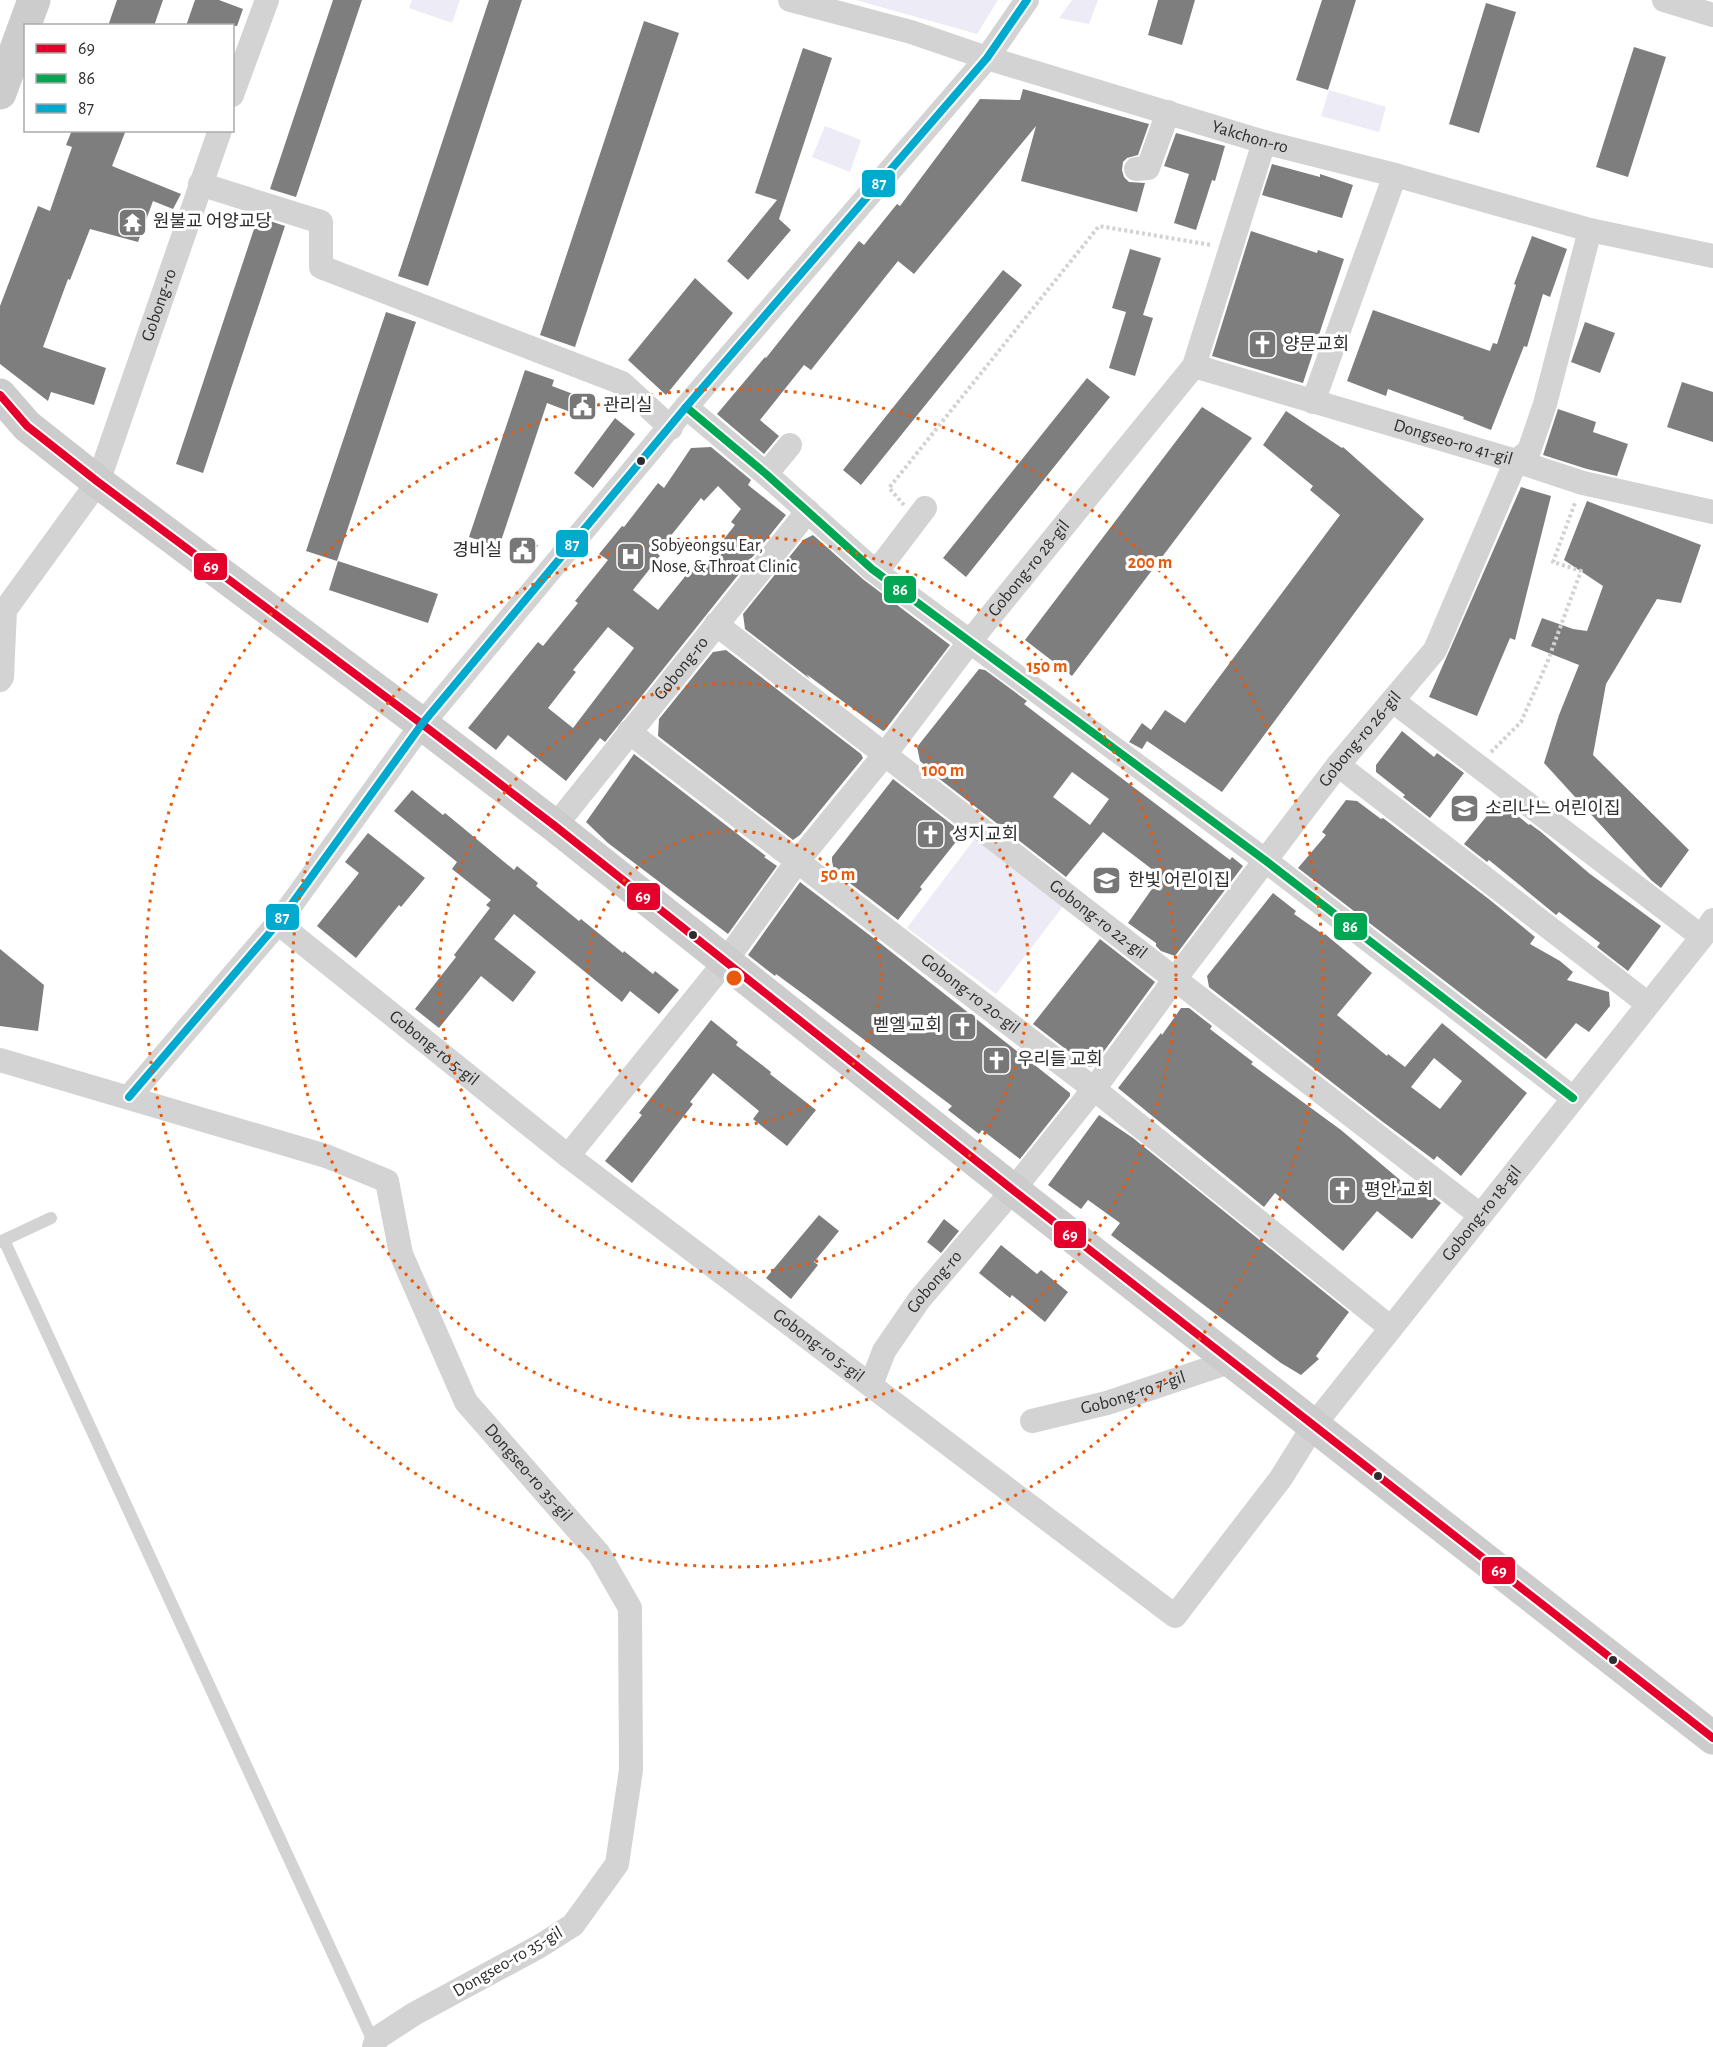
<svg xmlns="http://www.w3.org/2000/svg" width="1713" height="2047" viewBox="0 0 1713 2047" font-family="'Alegreya Sans','Noto Sans KR',sans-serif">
	<rect width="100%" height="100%" fill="#fff"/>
	<path fill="#edebf5" d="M 412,0 L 460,0 L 452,23 L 409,8 Z
		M 856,0 L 998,0 L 977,34 Z
		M 1072,0 L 1098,0 L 1089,24 L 1059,18 Z
		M 1329,90 L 1386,107 L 1379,132 L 1321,116 Z
		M 825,126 L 861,140 L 850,172 L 812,157 Z
		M 976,837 L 1064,905 L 996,994 L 907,928 Z"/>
	<path fill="#7e7e7e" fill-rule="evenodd" d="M 117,0 L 163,0 L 154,26 L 108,26 Z
		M 195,0 L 219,0 L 243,9 L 237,26 L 186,26 Z
		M 333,0 L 362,0 L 296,197 L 270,189 Z
		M 489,0 L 522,0 L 428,286 L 398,276 Z
		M 1158,0 L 1195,0 L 1182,45 L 1148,35 Z
		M 1322,0 L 1356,0 L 1328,90 L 1296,80 Z
		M 1486,3 L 1516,12 L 1479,133 L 1449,124 Z
		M 644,21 L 679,33 L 575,347 L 540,335 Z
		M 1634,47 L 1666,57 L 1628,177 L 1596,167 Z
		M 803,48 L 832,58 L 779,219 L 791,230 L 748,280 L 727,261 L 777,200 L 755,193 Z
		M 1023,89 L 1149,124 L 1138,155 L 1127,158 L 1123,162 L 1122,170 L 1124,177 L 1129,182 L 1145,183 L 1137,212 L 1021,181 L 1036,126 L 914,274 L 898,261 L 811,370 L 804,365 L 760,420 L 779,436 L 764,454 L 717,414 L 765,357 L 766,358 L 859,241 L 864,245 L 897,204 L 900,206 L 980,99 L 1020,100 Z
		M 72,130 L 126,130 L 112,166 L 181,194 L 173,209 L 153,201 L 138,242 L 90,229 L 70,280 L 68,279 L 43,347 L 106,368 L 94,405 L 51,392 L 48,401 L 0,364 L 0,306 L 38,206 L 50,211 L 72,147 L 66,145 Z
		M 1176,133 L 1225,146 L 1215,181 L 1212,180 L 1196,230 L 1174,223 L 1189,174 L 1164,166 Z
		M 1272,164 L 1320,177 L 1320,174 L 1353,185 L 1342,218 L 1262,195 Z
		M 258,217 L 285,226 L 203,473 L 176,464 Z
		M 1251,231 L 1317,253 L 1318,250 L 1344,259 L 1303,383 L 1212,356 Z
		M 1532,236 L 1567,249 L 1550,297 L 1543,294 L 1527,347 L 1524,346 L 1491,430 L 1463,419 L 1464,417 L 1388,389 L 1386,396 L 1347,381 L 1373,310 L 1490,351 L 1493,343 L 1497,344 L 1516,285 L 1514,284 Z
		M 1130,249 L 1161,258 L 1143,315 L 1153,318 L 1135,376 L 1109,368 L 1126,312 L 1112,308 Z
		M 1003,270 L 1022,285 L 861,485 L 843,470 Z
		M 695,278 L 733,313 L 666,395 L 628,360 Z
		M 386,312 L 416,322 L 337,561 L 306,551 Z
		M 1585,322 L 1615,333 L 1600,373 L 1571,362 Z
		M 525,370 L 554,380 L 552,386 L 594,402 L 591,420 L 547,403 L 499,547 L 469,537 Z
		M 1087,378 L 1110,397 L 966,577 L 943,558 Z
		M 1682,382 L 1713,392 L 1713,442 L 1667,427 Z
		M 1202,407 L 1252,438 L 1072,676 L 1025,640 Z
		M 1558,409 L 1596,422 L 1593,432 L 1628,444 L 1617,476 L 1587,469 L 1543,455 Z
		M 1286,411 L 1342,448 L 1343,447 L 1424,519 L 1222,792 L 1147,741 L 1142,749 L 1129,742 L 1142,723 L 1151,730 L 1165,710 L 1185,723 L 1340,515 L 1310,490 L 1313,486 L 1263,445 Z
		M 615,418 L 635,434 L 593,488 L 574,473 Z
		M 711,447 L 751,480 L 748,485 L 786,515 L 605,742 L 600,738 L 566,781 L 508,735 L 496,750 L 468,728 L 538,642 L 543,646 L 578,603 L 575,601 L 608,560 L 599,554 L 622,526 L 624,527 L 658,483 L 664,488 L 691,448 ZM 718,486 L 741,509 L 731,522 L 735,525 L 697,573 L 691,569 L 658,610 L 633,590 L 660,556 L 657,553 L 701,498 L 704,501 ZM 608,627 L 634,648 L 573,728 L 548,708 L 576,672 L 573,670 Z
		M 1521,487 L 1551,496 L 1515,640 L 1510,638 L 1477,716 L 1429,697 Z
		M 1587,501 L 1701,545 L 1681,603 L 1657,599 L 1606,684 L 1593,755 L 1689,850 L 1661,888 L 1651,880 L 1544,763 L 1559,715 L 1579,665 L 1531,646 L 1542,618 L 1573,629 L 1587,631 L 1603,586 L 1564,560 Z
		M 813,535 L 864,580 L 950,645 L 885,730 L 883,731 L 806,674 L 810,679 L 745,629 L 743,614 L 803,540 Z
		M 514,541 L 538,545 L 527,565 L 509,556 Z
		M 338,561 L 438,594 L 428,623 L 329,590 Z
		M 726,650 L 861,754 L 863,758 L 800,835 L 793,840 L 658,736 L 659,719 L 713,652 Z
		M 979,669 L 985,670 L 1027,701 L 1024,704 L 1075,743 L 1230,860 L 1232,857 L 1243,866 L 1175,956 L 1161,951 L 1156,946 L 1156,943 L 1128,923 L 1161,876 L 1103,832 L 1066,877 L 937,777 L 938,776 L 920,761 L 917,747 ZM 1072,772 L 1109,799 L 1090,825 L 1053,797 Z
		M 1402,731 L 1434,757 L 1437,753 L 1464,773 L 1430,818 L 1403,797 L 1405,795 L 1376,772 L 1376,765 Z
		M 634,754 L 766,856 L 764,857 L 777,866 L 728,934 L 608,843 L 586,822 Z
		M 893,779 L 963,833 L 920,887 L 922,889 L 898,920 L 834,871 L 832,861 L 832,857 Z
		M 412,790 L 443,815 L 445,813 L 514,870 L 517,866 L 538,883 L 536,886 L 579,921 L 581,919 L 623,953 L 624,951 L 653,974 L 655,971 L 679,990 L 659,1014 L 630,991 L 622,1002 L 514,914 L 494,939 L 536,972 L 513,1002 L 481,976 L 439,1028 L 415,1009 L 456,957 L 454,955 L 490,908 L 486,905 L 491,900 L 452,869 L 457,862 L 394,811 Z
		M 1346,800 L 1357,801 L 1381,819 L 1383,818 L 1490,900 L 1535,937 L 1530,944 L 1560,961 L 1573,972 L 1567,980 L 1609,992 L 1610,1006 L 1589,1032 L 1576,1023 L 1546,1059 L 1298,868 L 1326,835 L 1322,832 Z
		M 1499,801 L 1529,825 L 1530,824 L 1541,832 L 1590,874 L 1661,926 L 1628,971 L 1597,947 L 1600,943 L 1559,912 L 1556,915 L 1489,860 L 1487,862 L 1464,844 Z
		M 368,833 L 425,878 L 401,907 L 399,905 L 356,958 L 317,926 L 359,873 L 345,862 Z
		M 800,882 L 880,943 L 1070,1093 L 1070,1096 L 1020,1159 L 982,1130 L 979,1134 L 948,1110 L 952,1106 L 810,999 L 776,974 L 775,976 L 748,955 Z
		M 1273,893 L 1296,911 L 1294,914 L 1324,935 L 1325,934 L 1372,973 L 1337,1015 L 1387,1056 L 1388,1054 L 1405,1067 L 1442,1023 L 1527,1093 L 1461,1176 L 1437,1156 L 1434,1160 L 1383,1122 L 1209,987 L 1207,976 ZM 1434,1058 L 1462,1081 L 1440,1109 L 1411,1087 Z
		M 1100,939 L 1155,982 L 1093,1066 L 1089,1067 L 1033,1024 Z
		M 0,949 L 44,985 L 38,1031 L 0,1026 Z
		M 1181,1008 L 1189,1008 L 1212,1026 L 1210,1029 L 1253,1062 L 1251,1064 L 1341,1130 L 1413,1191 L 1418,1185 L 1441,1203 L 1412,1239 L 1377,1211 L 1343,1251 L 1275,1193 L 1264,1207 L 1118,1088 L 1161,1033 L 1162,1035 Z
		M 711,1020 L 738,1042 L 736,1045 L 771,1072 L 770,1074 L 816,1110 L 787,1146 L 753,1119 L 759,1111 L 713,1073 L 690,1102 L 693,1104 L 632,1183 L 605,1161 L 642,1115 L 639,1113 Z
		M 1099,1115 L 1133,1138 L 1349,1312 L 1316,1356 L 1319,1359 L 1301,1375 L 1281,1363 L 1111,1235 L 1120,1223 L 1088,1200 L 1081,1209 L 1048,1185 Z
		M 819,1215 L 839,1231 L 814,1262 L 818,1265 L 791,1299 L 766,1278 Z
		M 944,1219 L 959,1231 L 941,1253 L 927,1242 Z
		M 1001,1245 L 1037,1274 L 1041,1270 L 1068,1292 L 1045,1322 L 1012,1295 L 1010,1298 L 979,1273 Z"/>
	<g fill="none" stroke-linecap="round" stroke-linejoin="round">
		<path stroke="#d2d2d2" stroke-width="4" stroke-dasharray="3 3" stroke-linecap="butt" d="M 904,505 L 889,488 L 1099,226 L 1212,245
			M 1491,752 L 1521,722 L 1547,663 L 1581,571 L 1553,562 L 1575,503"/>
		<path stroke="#d3d3d3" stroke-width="12" d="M 4,1240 L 51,1218
			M 0,1242 L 4,1240 L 374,2043"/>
		<g stroke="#d3d3d3" stroke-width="24">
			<path id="s1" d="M 790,0 L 911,32 L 987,58 L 1264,142 L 1395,175 L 1590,230 L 1713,256"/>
			<path d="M 1664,0 L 1713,15"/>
			<path d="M 232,95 L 267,0"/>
			<path d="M 1136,169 L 1148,168 L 1168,112"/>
			<path d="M 200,184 L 321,222 L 321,267 L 622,383 L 671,428"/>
			<path id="s2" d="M 1194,366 L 1516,461 L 1583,483 L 1713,512"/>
			<path d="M 1313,402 L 1395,175"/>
			<path d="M 686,407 L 766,474 L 872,569 L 1266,861 L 1573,1098"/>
			<path d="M 766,474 L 790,445"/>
			<path d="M 872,569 L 884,562 L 925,508"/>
			<path id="s3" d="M 716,624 L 1480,1215"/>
			<path id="s4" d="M 0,680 L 2,677 L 5,610 L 98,482 L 220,130"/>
			<path d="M 1393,701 L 1702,937"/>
			<path id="s5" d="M 629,732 L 1094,1089 L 1391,1328"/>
			<path d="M 1338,765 L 1648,1004"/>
			<path id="s6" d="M 555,826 L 808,511"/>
			<path id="s7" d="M 278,923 L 568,1156 L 1175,1616 L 1281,1478 L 1314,1425 L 1702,937 L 1713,920"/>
			<path id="s8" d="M 0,1060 L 326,1156 L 387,1181 L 401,1254 L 466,1402 L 599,1554 L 630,1608 L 631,1770 L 617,1864 L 573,1925 L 540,1946 L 414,2014 L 377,2038 L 374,2047"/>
			<path d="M 129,1097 L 278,923 L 422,724 L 686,407 L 987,58 L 1027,0"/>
			<path id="s9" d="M 568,1156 L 725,962 L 797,862 L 886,753 L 971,640 L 1194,366 L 1264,142"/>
			<path id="s10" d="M 871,1385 L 884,1351 L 919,1300 L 1013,1190 L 1094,1089 L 1175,979 L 1338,765 L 1435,650 L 1516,461 L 1529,451 L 1545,404 L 1590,230"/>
			<path id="s11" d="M 1032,1421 L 1107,1403 L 1232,1361"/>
		</g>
		<path stroke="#ccc" stroke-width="33" d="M 0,93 L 34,0
			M 0,395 L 27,426 L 98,482 L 422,724 L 555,826 L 1013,1190 L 1713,1738"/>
		<defs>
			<path id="bus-1" d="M 0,395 L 27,426 L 98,482 L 422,724 L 555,826 L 1013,1190 L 1713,1738"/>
			<path id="bus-2" d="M 686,407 L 766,474 L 872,569 L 1266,861 L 1573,1098"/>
			<path id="bus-3" d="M 129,1097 L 278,923 L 422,724 L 686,407 L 987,58 L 1027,0"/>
		</defs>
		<use href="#bus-1" stroke="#fff" stroke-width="12"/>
		<use href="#bus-2" stroke="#fff" stroke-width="12"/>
		<use href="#bus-3" stroke="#fff" stroke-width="12"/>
		<use href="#bus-1" stroke="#e4002b" stroke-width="8"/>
		<use href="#bus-2" stroke="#00a651" stroke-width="8"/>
		<use href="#bus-3" stroke="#00a9ce" stroke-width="8"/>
	</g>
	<g fill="none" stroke="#e8590c" stroke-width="3" stroke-dasharray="3 6">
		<circle cx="734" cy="978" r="147"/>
		<circle cx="734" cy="978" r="295"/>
		<circle cx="734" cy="978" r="442"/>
		<circle cx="734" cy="978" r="589"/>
	</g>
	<defs>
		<symbol id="temple-square" viewBox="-11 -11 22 22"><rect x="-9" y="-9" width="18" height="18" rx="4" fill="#777" stroke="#fff"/><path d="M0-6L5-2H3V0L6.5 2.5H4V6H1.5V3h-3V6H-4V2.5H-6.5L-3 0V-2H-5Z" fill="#fff"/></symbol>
		<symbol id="church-square" viewBox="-11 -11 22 22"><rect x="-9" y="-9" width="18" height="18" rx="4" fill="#777" stroke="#fff"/><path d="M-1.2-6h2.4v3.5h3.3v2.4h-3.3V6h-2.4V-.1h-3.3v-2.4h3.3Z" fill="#fff"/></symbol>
		<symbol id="civic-square" viewBox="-11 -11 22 22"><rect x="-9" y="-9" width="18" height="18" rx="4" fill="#777" stroke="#fff"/><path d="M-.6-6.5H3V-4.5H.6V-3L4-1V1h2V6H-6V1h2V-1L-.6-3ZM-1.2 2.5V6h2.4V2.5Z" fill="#fff"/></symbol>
		<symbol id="hospital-square" viewBox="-11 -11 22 22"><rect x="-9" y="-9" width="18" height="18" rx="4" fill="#777" stroke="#fff"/><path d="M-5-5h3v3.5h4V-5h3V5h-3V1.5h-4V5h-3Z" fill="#fff"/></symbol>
		<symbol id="school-square" viewBox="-11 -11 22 22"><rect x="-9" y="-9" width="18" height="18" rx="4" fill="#777" stroke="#fff"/><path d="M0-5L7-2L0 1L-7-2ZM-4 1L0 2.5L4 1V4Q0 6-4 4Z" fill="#fff"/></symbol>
	</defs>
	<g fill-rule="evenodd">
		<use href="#temple-square" x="116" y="206" width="33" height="33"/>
		<use href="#church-square" x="1246" y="328" width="33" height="33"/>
		<use href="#civic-square" x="566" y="390" width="33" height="33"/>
		<use href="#civic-square" x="506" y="534" width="33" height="33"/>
		<use href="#hospital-square" x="614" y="540" width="33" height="33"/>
		<use href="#school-square" x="1448" y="792" width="33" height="33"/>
		<use href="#church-square" x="914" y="818" width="33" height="33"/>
		<use href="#school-square" x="1090" y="864" width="33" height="33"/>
		<use href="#church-square" x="946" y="1010" width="33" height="33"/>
		<use href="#church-square" x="980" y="1044" width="33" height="33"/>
		<use href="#church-square" x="1326" y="1174" width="33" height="33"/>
	</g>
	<g fill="#2e2e2e" stroke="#fff" stroke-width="2">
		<circle cx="641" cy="461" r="5"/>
		<circle cx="693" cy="935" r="5"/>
		<circle cx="1378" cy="1476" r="5"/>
		<circle cx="1613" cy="1660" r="5"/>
	</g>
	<g text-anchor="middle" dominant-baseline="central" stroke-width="6" stroke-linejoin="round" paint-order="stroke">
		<g font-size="18" fill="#2e2e2e" stroke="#fff">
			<text stroke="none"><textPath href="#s1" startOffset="480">Yakchon-ro</textPath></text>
			<text stroke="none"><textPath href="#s4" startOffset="416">Gobong-ro</textPath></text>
			<text stroke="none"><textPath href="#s2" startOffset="270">Dongseo-ro 41-gil</textPath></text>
			<text stroke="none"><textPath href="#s9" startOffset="747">Gobong-ro 28-gil</textPath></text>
			<text stroke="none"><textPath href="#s6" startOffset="202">Gobong-ro</textPath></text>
			<text stroke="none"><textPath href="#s10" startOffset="812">Gobong-ro 26-gil</textPath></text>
			<text stroke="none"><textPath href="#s3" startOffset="483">Gobong-ro 22-gil</textPath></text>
			<text stroke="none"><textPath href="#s5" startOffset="430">Gobong-ro 20-gil</textPath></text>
			<text stroke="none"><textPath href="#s7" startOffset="200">Gobong-ro 5-gil</textPath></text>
			<text stroke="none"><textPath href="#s7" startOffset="1640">Gobong-ro 18-gil</textPath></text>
			<text stroke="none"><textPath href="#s10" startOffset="122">Gobong-ro</textPath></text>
			<text stroke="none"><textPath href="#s7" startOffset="686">Gobong-ro 5-gil</textPath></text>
			<text stroke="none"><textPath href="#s11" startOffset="105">Gobong-ro 7-gil</textPath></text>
			<text stroke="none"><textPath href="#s8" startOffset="736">Dongseo-ro 35-gil</textPath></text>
			<text transform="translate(508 1962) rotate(-30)">Dongseo-ro 35-gil</text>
		</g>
		<g font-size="18" fill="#2e2e2e" stroke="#fff" text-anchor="start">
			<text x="153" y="222">원불교 어양교당</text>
			<text x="1283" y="345">양문교회</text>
			<text x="603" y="406">관리실</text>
			<text x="651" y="546">Sobyeongsu Ear,<tspan x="651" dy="21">Nose, &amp; Throat Clinic</tspan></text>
			<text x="502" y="551" text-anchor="end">경비실</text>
			<text x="1485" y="809">소리나느 어린이집</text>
			<text x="952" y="835">성지교회</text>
			<text x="1128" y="881">한빛 어린이집</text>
			<text x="942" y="1026" text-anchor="end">벧엘 교회</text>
			<text x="1017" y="1060">우리들 교회</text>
			<text x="1364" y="1191">평안 교회</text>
		</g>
	</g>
	<circle cx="734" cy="978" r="9" fill="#e8590c" stroke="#fff" stroke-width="3"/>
	<g font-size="18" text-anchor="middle" font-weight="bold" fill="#e8590c" stroke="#fff" stroke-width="6" stroke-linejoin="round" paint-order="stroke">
		<text x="1150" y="568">200 m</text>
		<text x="1047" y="672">150 m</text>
		<text x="943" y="776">100 m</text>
		<text x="838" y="880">50 m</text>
	</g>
	<g stroke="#fff" stroke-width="2">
		<rect x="861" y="169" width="35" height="29" rx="6" fill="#00a9ce"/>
		<rect x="555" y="529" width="34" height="29" rx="6" fill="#00a9ce"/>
		<rect x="193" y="552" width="35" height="29" rx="6" fill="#e4002b"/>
		<rect x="883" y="575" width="34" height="29" rx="6" fill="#00a651"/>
		<rect x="626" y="882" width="35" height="29" rx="6" fill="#e4002b"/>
		<rect x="265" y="903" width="35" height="28" rx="6" fill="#00a9ce"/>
		<rect x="1333" y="912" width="35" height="29" rx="6" fill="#00a651"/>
		<rect x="1053" y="1220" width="34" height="29" rx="6" fill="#e4002b"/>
		<rect x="1481" y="1556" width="35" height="29" rx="6" fill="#e4002b"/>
	</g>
	<g font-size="16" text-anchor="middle" font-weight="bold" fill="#fff">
		<text x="879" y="189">87</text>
		<text x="572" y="550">87</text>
		<text x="211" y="572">69</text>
		<text x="900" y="595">86</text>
		<text x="643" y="902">69</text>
		<text x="282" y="923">87</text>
		<text x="1350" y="932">86</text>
		<text x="1070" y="1240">69</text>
		<text x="1499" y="1576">69</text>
	</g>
	<rect x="24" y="24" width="210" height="108" fill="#ffffff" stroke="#ababab" stroke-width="1.5"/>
	<rect x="36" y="44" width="30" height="9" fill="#e4002b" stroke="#ababab" stroke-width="1.5"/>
	<text x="78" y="54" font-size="18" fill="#2e2e2e">69</text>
	<rect x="36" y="74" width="30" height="9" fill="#00a651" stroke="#ababab" stroke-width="1.5"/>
	<text x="78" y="84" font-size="18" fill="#2e2e2e">86</text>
	<rect x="36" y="104" width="30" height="9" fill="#00a9ce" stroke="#ababab" stroke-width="1.5"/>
	<text x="78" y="114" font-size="18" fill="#2e2e2e">87</text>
</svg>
